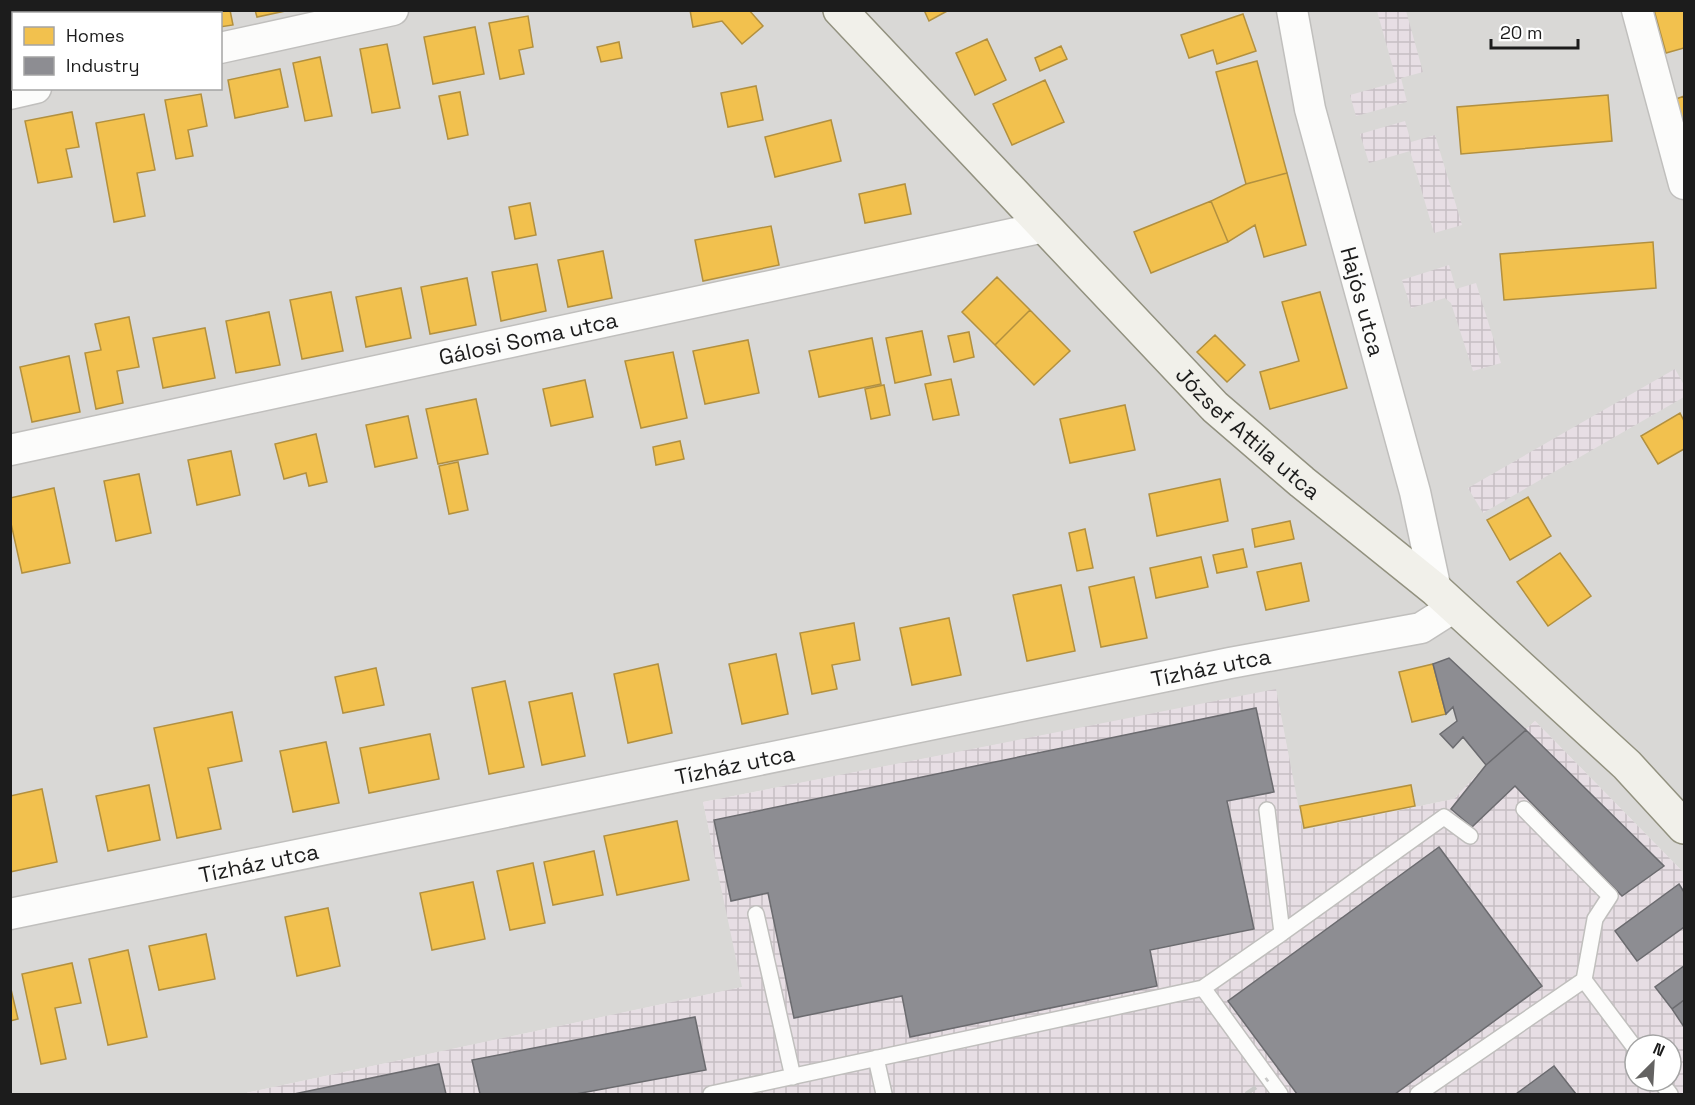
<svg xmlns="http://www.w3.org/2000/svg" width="1695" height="1105" viewBox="0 0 1695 1105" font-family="'Space Grotesk',sans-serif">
	<defs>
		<pattern id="industrial-grid" width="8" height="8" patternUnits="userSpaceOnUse" patternTransform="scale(1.5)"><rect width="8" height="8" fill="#e7dee4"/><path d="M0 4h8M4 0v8" fill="none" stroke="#c6bec3"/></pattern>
	</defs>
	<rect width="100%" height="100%" fill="#eae8e5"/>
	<path fill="#d9d8d6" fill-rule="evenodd" d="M 10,11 L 1684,11 L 1684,873 L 1535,721 L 1486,765 L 1454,799 L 1302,830 L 1276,690 L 703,802 L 743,987 L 241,1094 L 11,1094 ZM 14,14 L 220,14 L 220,88 L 14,88 Z"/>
	<path fill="url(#industrial-grid)" fill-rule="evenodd" d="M 1377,11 L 1406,11 L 1423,72 L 1401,78 L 1407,102 L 1356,116 L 1350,95 L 1397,82 Z
		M 1405,121 L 1411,142 L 1435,135 L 1462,225 L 1434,233 L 1410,151 L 1369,163 L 1360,134 Z
		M 1449,265 L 1456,289 L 1476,283 L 1501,363 L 1473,371 L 1451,303 L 1445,298 L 1411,308 L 1402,280 Z
		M 1675,369 L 1684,385 L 1684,397 L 1483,513 L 1468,488 Z
		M 1276,689 L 1303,830 L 1454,799 L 1486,765 L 1535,721 L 1684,873 L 1684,1094 L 241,1094 L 742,987 L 703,802 ZM 1635,1045 L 1671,1045 L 1671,1081 L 1635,1081 Z"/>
	<path fill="#f2c14e" stroke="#b2903f" stroke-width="1.5" d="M 10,10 L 21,10 L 22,14 L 14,14 L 14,74 L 10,75 Z
		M 118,10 L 160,10 L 160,14 L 119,14 Z
		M 185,10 L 230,10 L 233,25 L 220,27 L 220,14 L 185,14 Z
		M 255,10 L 290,10 L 257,17 Z
		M 690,10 L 749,10 L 763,26 L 742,44 L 722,21 L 693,27 Z
		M 924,10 L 949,10 L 929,21 Z
		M 1654,10 L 1684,10 L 1684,48 L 1666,53 Z
		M 1243,14 L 1256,51 L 1217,64 L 1213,50 L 1189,58 L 1181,35 Z
		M 528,16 L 533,47 L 519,50 L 524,74 L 500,79 L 489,23 Z
		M 475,27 L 484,74 L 433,84 L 424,37 Z
		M 987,39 L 1006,80 L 975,95 L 956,53 Z
		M 619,42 L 622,58 L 601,62 L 597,47 Z
		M 387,44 L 400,108 L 372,113 L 360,49 Z
		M 1061,46 L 1067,59 L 1040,71 L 1035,58 Z
		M 320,57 L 332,116 L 305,121 L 293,63 Z
		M 1257,61 L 1287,173 L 1246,184 L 1216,72 Z
		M 280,69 L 288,107 L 235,118 L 228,80 Z
		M 1045,80 L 1064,122 L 1012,145 L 993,104 Z
		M 756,86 L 763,120 L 728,127 L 721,93 Z
		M 460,92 L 468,135 L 448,139 L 439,96 Z
		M 201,94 L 207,126 L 188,130 L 193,156 L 176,159 L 165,100 Z
		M 1608,95 L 1612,141 L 1461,154 L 1457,107 Z
		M 1684,96 L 1684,130 L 1676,99 Z
		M 72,112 L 79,147 L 66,149 L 72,177 L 38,183 L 25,121 Z
		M 144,114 L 155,170 L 137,173 L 145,216 L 114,222 L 96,123 Z
		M 831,120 L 841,161 L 775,177 L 765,137 Z
		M 1287,173 L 1306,245 L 1264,257 L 1255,225 L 1228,242 L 1211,201 L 1246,184 Z
		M 905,184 L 911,214 L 865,223 L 859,194 Z
		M 1211,201 L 1228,242 L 1151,273 L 1134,232 Z
		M 530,203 L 536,235 L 515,239 L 509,207 Z
		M 771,226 L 779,265 L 703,281 L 695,240 Z
		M 1653,242 L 1656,288 L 1504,300 L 1500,254 Z
		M 603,251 L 612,298 L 568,307 L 558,260 Z
		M 537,264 L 546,311 L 501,321 L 492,272 Z
		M 997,277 L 1030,310 L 995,345 L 962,312 Z
		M 467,278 L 476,325 L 430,334 L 421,287 Z
		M 401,288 L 411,338 L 366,347 L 356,297 Z
		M 331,292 L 343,351 L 302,359 L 290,300 Z
		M 1320,292 L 1347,388 L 1270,409 L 1260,372 L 1299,361 L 1282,302 Z
		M 1030,310 L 1070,351 L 1034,385 L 995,345 Z
		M 269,312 L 280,365 L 236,373 L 226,321 Z
		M 129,317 L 139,367 L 117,371 L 123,403 L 96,409 L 85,353 L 101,350 L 95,324 Z
		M 205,328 L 215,378 L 163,388 L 153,338 Z
		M 922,331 L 931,375 L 895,383 L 886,338 Z
		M 969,332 L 974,357 L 954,362 L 948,336 Z
		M 1215,335 L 1245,365 L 1227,382 L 1197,352 Z
		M 872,338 L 881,384 L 819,397 L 809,351 Z
		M 748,340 L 759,393 L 705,404 L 693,351 Z
		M 673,352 L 687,418 L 641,428 L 625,361 Z
		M 69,356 L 80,412 L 32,422 L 20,367 Z
		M 951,379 L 959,415 L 933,420 L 925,384 Z
		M 585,380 L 593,417 L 551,426 L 543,389 Z
		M 884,385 L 890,415 L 871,419 L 865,389 Z
		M 476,399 L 488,454 L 438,464 L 426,409 Z
		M 1125,405 L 1135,450 L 1070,463 L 1060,419 Z
		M 1680,413 L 1684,421 L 1684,449 L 1658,464 L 1641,436 Z
		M 408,416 L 417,458 L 375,467 L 366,425 Z
		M 316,434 L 327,482 L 309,486 L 306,473 L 284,479 L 275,444 Z
		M 680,441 L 684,459 L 656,465 L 653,447 Z
		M 231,451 L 240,495 L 197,505 L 188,460 Z
		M 458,462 L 468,510 L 449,514 L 439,466 Z
		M 139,474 L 151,533 L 116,541 L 104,481 Z
		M 1220,479 L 1228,521 L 1157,536 L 1149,494 Z
		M 54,488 L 70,563 L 22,573 L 10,519 L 10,498 Z
		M 1528,497 L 1551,536 L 1510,560 L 1487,520 Z
		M 1290,521 L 1294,539 L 1255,547 L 1252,529 Z
		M 1085,529 L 1093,568 L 1077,571 L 1069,533 Z
		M 1243,549 L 1247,567 L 1217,573 L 1213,555 Z
		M 1560,553 L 1591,596 L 1548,626 L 1517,582 Z
		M 1201,557 L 1208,587 L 1156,598 L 1150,568 Z
		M 1301,563 L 1309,601 L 1266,610 L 1257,572 Z
		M 1134,577 L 1147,638 L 1101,647 L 1089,587 Z
		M 1061,585 L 1075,651 L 1027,661 L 1013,595 Z
		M 949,618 L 961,675 L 912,685 L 900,628 Z
		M 854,623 L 860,660 L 832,665 L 837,689 L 812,694 L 800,633 Z
		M 776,654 L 788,714 L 742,724 L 729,664 Z
		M 658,664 L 672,733 L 628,743 L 614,674 Z
		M 1433,664 L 1446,714 L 1412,722 L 1399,672 Z
		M 376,668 L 384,705 L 343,713 L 335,677 Z
		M 505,681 L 524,767 L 489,774 L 472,688 Z
		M 572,693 L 585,756 L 542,765 L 529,702 Z
		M 232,712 L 242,761 L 208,768 L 221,829 L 177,838 L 154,728 Z
		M 430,734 L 439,779 L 369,793 L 360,748 Z
		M 326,742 L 339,803 L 293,812 L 280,751 Z
		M 149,785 L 160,840 L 108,851 L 96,796 Z
		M 1411,785 L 1415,806 L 1304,828 L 1300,806 Z
		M 42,789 L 57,862 L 10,872 L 10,796 Z
		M 677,821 L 689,880 L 617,895 L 604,836 Z
		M 594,851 L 603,895 L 553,905 L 544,862 Z
		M 533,863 L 545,923 L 510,930 L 497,871 Z
		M 473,882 L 485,939 L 432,950 L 420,893 Z
		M 328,908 L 340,966 L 297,976 L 285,917 Z
		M 206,934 L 215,979 L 159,990 L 149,946 Z
		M 128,950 L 147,1037 L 108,1045 L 89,959 Z
		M 72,963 L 81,1003 L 55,1008 L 66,1059 L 41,1064 L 22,974 Z
		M 10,985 L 18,1019 L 10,1021 Z"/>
	<path fill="#8d8d92" stroke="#6b6b6f" stroke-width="1.5" d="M 1449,658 L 1526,730 L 1486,765 L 1463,737 L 1453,748 L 1440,734 L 1457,721 L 1453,707 L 1446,714 L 1433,664 Z
		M 1256,708 L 1274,792 L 1227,801 L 1254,929 L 1150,950 L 1157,986 L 910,1037 L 902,996 L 794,1018 L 768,893 L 731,901 L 714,820 Z
		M 1526,730 L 1664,866 L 1622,896 L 1515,786 L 1472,827 L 1451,809 L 1486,765 Z
		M 1439,847 L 1542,986 L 1395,1094 L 1297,1094 L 1228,1001 Z
		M 1679,884 L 1684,892 L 1684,927 L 1637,961 L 1615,931 Z
		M 1684,966 L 1684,1000 L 1672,1009 L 1655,987 Z
		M 1684,1000 L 1684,1027 L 1672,1009 Z
		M 695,1017 L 706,1070 L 576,1094 L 480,1094 L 472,1060 Z
		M 439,1064 L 446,1094 L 294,1094 Z
		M 1554,1066 L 1576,1094 L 1516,1094 Z"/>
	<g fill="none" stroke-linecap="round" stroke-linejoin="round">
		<defs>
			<path id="lane" d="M 1524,809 L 1610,896 L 1595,919 L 1584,980
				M 756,914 L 793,1077
				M 1282,933 L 1444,817 L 1470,836
				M 1203,988 L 1280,1094
				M 876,1058 L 884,1094
				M 1660,1081 L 1670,1094
				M 711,1094 L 1203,988 L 1282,933 L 1267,810
				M 1418,1094 L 1584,980 L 1635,1048"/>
			<g id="street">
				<path id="s1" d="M 1292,10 L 1310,109 L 1415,492 L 1436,590"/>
				<path d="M 1637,10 L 1684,184"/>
				<path d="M 220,48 L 393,10"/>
				<path d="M 10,94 L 36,88"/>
				<path id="s2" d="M 10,450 L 1044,227"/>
				<path id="s3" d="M 10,914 L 1230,663 L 1421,628 L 1454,607"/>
			</g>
			<g id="secondary">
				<path id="s4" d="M 840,10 L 1215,407 L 1302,482 L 1436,590 L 1627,765 L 1684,827"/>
			</g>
		</defs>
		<use href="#lane" stroke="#c0bfbd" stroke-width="18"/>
		<use href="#street" stroke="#c0bfbd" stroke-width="33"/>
		<use href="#secondary" stroke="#92917f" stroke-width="36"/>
		<use href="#lane" stroke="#fcfcfb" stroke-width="15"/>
		<use href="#street" stroke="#fcfcfb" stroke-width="30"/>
		<use href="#secondary" stroke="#f1f0ea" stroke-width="33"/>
		<path stroke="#c9c9c8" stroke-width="4.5" stroke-dasharray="12 12" stroke-linecap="butt" d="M 1246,1094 L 1268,1079"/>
	</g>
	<g text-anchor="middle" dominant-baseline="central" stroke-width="6" stroke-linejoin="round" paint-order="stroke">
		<g font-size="22" fill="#1c1c1c" stroke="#fff">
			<text stroke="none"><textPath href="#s1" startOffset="300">Hajós utca</textPath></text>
			<text stroke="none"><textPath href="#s2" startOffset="530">Gálosi Soma utca</textPath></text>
			<text stroke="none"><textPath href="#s4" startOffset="588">József Attila utca</textPath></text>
			<text stroke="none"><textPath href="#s3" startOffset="1226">Tízház utca</textPath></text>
			<text stroke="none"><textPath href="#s3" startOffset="740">Tízház utca</textPath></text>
			<text stroke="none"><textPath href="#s3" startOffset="254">Tízház utca</textPath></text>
		</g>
	</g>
	<rect width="1695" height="1105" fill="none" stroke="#1c1c1c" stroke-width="24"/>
	<rect x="12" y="12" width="210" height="78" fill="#ffffff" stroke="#a4a4a4" stroke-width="1.5"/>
	<rect x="24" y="27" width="30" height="18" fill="#f2c14e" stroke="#a4a4a4" stroke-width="1.5"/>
	<text x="66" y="42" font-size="18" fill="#1c1c1c">Homes</text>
	<rect x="24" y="57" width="30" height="18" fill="#8d8d92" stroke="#a4a4a4" stroke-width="1.5"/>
	<text x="66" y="72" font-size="18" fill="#1c1c1c">Industry</text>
	<g transform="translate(1653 1063) rotate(24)"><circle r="28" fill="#ffffff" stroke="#a4a4a4" stroke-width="1.5"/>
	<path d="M0-4.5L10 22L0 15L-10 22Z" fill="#646362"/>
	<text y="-9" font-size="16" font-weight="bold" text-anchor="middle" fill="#1c1c1c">N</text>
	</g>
	<path d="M1491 39v9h87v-9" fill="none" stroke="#1c1c1c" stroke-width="3"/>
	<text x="1500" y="39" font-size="18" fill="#1c1c1c" stroke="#ffffff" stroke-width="4.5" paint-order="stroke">20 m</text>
</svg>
